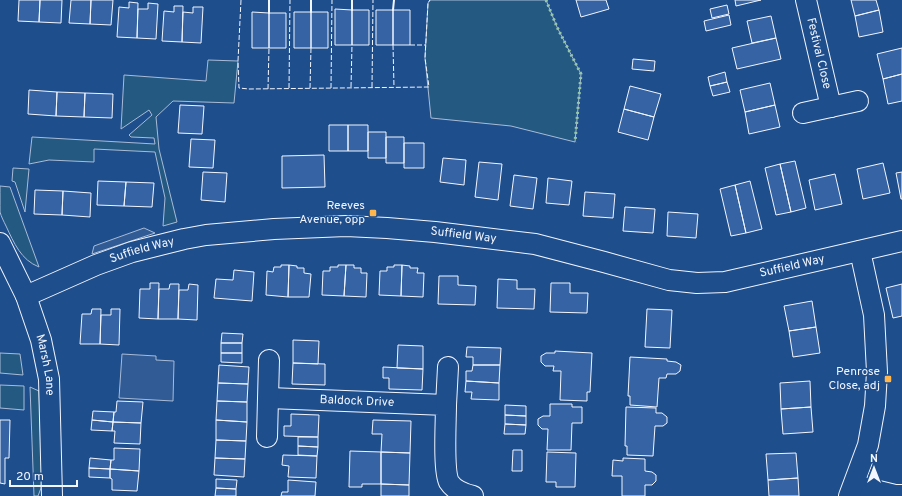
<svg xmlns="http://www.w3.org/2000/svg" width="902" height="496" viewBox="0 0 902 496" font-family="Overpass,sans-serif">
	<rect width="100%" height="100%" fill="#1f4e8c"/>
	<path fill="#245a82" stroke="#a8bbd7" d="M 430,0 L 546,0 L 557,27 L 581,74 L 575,142 L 511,126 L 431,118 L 425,58 L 428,3 Z
		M 208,60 L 238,61 L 234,103 L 173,101 L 156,117 L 159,149 L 177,222 L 163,226 L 165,198 L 155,152 L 94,149 L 94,162 L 49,160 L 29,164 L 32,137 L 155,144 L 154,138 L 131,137 L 129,135 L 152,115 L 149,110 L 121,129 L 124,75 L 206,81 Z
		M 13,168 L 29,169 L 25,212 L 15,182 L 12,181 Z
		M 0,186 L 10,187 L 39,267 C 21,260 14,243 6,226 C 4,222 1,216 0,212 C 0,204 0,194 0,186 Z
		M 0,353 L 20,354 L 23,375 L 0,373 Z
		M 0,385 L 24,386 L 24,410 L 0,408 Z
		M 30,387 L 39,391 L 42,474 L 41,488 L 38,496 L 34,496 Z"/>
	<path fill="#305b95" stroke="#a8bbd7" d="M 144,228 L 155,233 L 92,254 L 94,246 Z
		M 122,354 L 156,356 L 156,360 L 174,361 L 173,401 L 119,398 Z"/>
	<path fill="#3563a3" stroke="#f2f6ff" d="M 19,0 L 40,0 L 39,22 L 18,21 Z
		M 40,0 L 62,0 L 61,23 L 39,22 Z
		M 71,0 L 91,0 L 90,24 L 69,23 Z
		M 91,0 L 113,0 L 111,25 L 90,24 Z
		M 576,0 L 606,0 L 609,9 L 581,17 Z
		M 735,0 L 761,0 L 736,6 Z
		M 851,0 L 876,0 L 879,10 L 855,16 Z
		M 129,2 L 138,3 L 137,38 L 117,37 L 119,7 L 129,8 Z
		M 148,3 L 158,4 L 156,39 L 137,38 L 138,9 L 148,9 Z
		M 727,5 L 729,14 L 712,18 L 710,9 Z
		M 174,6 L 183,6 L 182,42 L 162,41 L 164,11 L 174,12 Z
		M 193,7 L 203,7 L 201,43 L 182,42 L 183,12 L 193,13 Z
		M 335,9 L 352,10 L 352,45 L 335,45 Z
		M 352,10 L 369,10 L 369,45 L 352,45 Z
		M 376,10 L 393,10 L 393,45 L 376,45 Z
		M 393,10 L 410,10 L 410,45 L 393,45 Z
		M 879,10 L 883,32 L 859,37 L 855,16 Z
		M 252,12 L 269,13 L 269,48 L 252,48 Z
		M 294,12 L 311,12 L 311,48 L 294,48 Z
		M 311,12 L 328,12 L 328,48 L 311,48 Z
		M 269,13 L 286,13 L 286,48 L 269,48 Z
		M 729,15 L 731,25 L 706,31 L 704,21 Z
		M 771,16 L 776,38 L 752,43 L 747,21 Z
		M 776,38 L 781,59 L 737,69 L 732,48 Z
		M 902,48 L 902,74 L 883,79 L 877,54 Z
		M 633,59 L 655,61 L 654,71 L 632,69 Z
		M 725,72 L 727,82 L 710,86 L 708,77 Z
		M 902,74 L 902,101 L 888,104 L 883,79 Z
		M 727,82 L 730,92 L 713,96 L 710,86 Z
		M 770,83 L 775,105 L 745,112 L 740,90 Z
		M 630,86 L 661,94 L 654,117 L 624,109 Z
		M 29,90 L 57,92 L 56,116 L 28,114 Z
		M 57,92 L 85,93 L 84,117 L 56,116 Z
		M 85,93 L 113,94 L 112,118 L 84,117 Z
		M 180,105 L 204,106 L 202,134 L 178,133 Z
		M 775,105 L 780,127 L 749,134 L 745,112 Z
		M 624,109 L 654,117 L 648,140 L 618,132 Z
		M 329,125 L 348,125 L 348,151 L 329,151 Z
		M 348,125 L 368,125 L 368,151 L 348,151 Z
		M 368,132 L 386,132 L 386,158 L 368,158 Z
		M 386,137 L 404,137 L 404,163 L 386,163 Z
		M 191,139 L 215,140 L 213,168 L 189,167 Z
		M 404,143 L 424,143 L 424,168 L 404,168 Z
		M 324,155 L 325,187 L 282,188 L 282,156 Z
		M 443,158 L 466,160 L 464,185 L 440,182 Z
		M 795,161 L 806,208 L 791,212 L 780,164 Z
		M 479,162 L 502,164 L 498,200 L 475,197 Z
		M 883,163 L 890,193 L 863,199 L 857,169 Z
		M 780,164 L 791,212 L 776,215 L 765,168 Z
		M 203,172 L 227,173 L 225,202 L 201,200 Z
		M 902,172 L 902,199 L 901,199 L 896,173 Z
		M 835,174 L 842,204 L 815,210 L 809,180 Z
		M 514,175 L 537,178 L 533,209 L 510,206 Z
		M 548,178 L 572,181 L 569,205 L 546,203 Z
		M 98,181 L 126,182 L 124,206 L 97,205 Z
		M 750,181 L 762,229 L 746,233 L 735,185 Z
		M 126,182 L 154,183 L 152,207 L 124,206 Z
		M 735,185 L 746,233 L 731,236 L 720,189 Z
		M 35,190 L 63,191 L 62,215 L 34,214 Z
		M 63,191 L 91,193 L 90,217 L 62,215 Z
		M 585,192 L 615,194 L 613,218 L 583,216 Z
		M 625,207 L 655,209 L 653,233 L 623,231 Z
		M 668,212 L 698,214 L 696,238 L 667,236 Z
		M 281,265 L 289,265 L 288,297 L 266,295 L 267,271 L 273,272 L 274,267 L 281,267 Z
		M 289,265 L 297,266 L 297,268 L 304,268 L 304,273 L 311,274 L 309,297 L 288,297 Z
		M 338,265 L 346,265 L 344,296 L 322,295 L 323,271 L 330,271 L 330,267 L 338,267 Z
		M 346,265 L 354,265 L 354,268 L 361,268 L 361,273 L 367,273 L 366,297 L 344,296 Z
		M 394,265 L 402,265 L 401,296 L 379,295 L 380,271 L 387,271 L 387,267 L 394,267 Z
		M 402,265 L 410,266 L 410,268 L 418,268 L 417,273 L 424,273 L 423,297 L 401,296 Z
		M 234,270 L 254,272 L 252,301 L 214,298 L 216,279 L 233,280 Z
		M 439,276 L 458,276 L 458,285 L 476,286 L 475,305 L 438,304 Z
		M 498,279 L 517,280 L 517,289 L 535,289 L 534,309 L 497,308 Z
		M 150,283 L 159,283 L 158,319 L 139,318 L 140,289 L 150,289 Z
		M 551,283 L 570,283 L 570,293 L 588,293 L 587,313 L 550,312 Z
		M 170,284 L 179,284 L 178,319 L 158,319 L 159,289 L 169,289 Z
		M 189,284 L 198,285 L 197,320 L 178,319 L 179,290 L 188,290 Z
		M 902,284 L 902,316 L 893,318 L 886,288 Z
		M 812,301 L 816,327 L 789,331 L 784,306 Z
		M 92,309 L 101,309 L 100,344 L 80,344 L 82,314 L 91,314 Z
		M 111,309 L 120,309 L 119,345 L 100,344 L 101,315 L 111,315 Z
		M 647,309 L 672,310 L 670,348 L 645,347 Z
		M 816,327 L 820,353 L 793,357 L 789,331 Z
		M 222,333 L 243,334 L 242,343 L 221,343 Z
		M 293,340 L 319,341 L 318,364 L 293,363 Z
		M 221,343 L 242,343 L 242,353 L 221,353 Z
		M 398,345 L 423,346 L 423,369 L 397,368 Z
		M 467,347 L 501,348 L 500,365 L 473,365 L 473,357 L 466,357 Z
		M 555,351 L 592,353 L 590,392 L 587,392 L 587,401 L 560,400 L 561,371 L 553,371 L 554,366 L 545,366 L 541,362 L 541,356 L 546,353 L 555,353 Z
		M 221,353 L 242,353 L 242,363 L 221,362 Z
		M 630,357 L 667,359 L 667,361 L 676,362 L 681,365 L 680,371 L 676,374 L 667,374 L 666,378 L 659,378 L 657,407 L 630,405 L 630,396 L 628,396 Z
		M 293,363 L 325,364 L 325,385 L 292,384 Z
		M 219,365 L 249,367 L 248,384 L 218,383 Z
		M 473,365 L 500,365 L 499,383 L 466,381 L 466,371 L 472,371 Z
		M 383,367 L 423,369 L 422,390 L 389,389 L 389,378 L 383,378 Z
		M 466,381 L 499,383 L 499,400 L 471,399 L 472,392 L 465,392 Z
		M 810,381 L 811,407 L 781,409 L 780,383 Z
		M 218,383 L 248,384 L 247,402 L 217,401 Z
		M 117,401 L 143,402 L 141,423 L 113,422 L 114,412 L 116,412 Z
		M 217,401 L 247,402 L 247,422 L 216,420 Z
		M 550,404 L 572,404 L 572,407 L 582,407 L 582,423 L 572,423 L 571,450 L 547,450 L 548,429 L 542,429 L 538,425 L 538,419 L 543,416 L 550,416 Z
		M 505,405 L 526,406 L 526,416 L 505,415 Z
		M 626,407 L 656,408 L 656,413 L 662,413 L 667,417 L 667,423 L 663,426 L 655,426 L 653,456 L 627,455 L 627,446 L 625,446 Z
		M 811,407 L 813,432 L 783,434 L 781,409 Z
		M 93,411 L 114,412 L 113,422 L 92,420 Z
		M 291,414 L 319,415 L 318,437 L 284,436 L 284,426 L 291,426 Z
		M 505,415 L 526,416 L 526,425 L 505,424 Z
		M 0,420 L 10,420 L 9,458 L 5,458 L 5,484 L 0,483 Z
		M 92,420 L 113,422 L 112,431 L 91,430 Z
		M 216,420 L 247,422 L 246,441 L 216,440 Z
		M 373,420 L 411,421 L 410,453 L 381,452 L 382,434 L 372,434 Z
		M 113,422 L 141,423 L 140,444 L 114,443 L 115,431 L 112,431 Z
		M 505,424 L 526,425 L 525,434 L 504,434 Z
		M 298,437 L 318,437 L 318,447 L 298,446 Z
		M 216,440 L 246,441 L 245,459 L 215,458 Z
		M 298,446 L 318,447 L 317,456 L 298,455 Z
		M 114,448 L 140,449 L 139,471 L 110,469 L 111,460 L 114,460 Z
		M 513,450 L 522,450 L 522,471 L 512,471 Z
		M 350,451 L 381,452 L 381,484 L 362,484 L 362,487 L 349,487 Z
		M 381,452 L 410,453 L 409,485 L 381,484 Z
		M 547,452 L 576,453 L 575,487 L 556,487 L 556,482 L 546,482 Z
		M 796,453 L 798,478 L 768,480 L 766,454 Z
		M 283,455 L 317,456 L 316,478 L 288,477 L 289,466 L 282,465 Z
		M 90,458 L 111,460 L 110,469 L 89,468 Z
		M 215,458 L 245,459 L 244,477 L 214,475 Z
		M 623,458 L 645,459 L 645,471 L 652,472 L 656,475 L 656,481 L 652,485 L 645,485 L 645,496 L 622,496 L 622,476 L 612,476 L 613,460 L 623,461 Z
		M 89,468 L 110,469 L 110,478 L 89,477 Z
		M 110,469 L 139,471 L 137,491 L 112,490 L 112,479 L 110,478 Z
		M 798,478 L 799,496 L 769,496 L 768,480 Z
		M 216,479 L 237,480 L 236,489 L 216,488 Z
		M 288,480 L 316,482 L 315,496 L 281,496 L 282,492 L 288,492 Z
		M 381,484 L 409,485 L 409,496 L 381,496 Z
		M 216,488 L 236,489 L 236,496 L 215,496 Z"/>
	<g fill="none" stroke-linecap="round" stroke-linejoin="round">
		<defs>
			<g id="minor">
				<path id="s1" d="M 806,0 L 831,107"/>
				<path d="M 803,113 L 858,101"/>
				<path id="s2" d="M 0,243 L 26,296 L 41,340 L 49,379 L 52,496"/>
				<path id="s3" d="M 26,296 L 96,265 L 132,252 L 184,239 L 206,235 L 274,229 L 346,226 L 387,228 L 435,232 L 535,244 L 604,262 L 669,280 L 697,283 L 725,282 L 902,241"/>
				<path id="s4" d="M 269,398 L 446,405 C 446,421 443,470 449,482 C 454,490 465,494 473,496"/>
				<path d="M 446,405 L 448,367"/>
				<path d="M 267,437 L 269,360"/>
				<path d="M 854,485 L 895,495 L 902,495"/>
				<path d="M 849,496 L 868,445 L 875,406 L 877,372 L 874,315 L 860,251"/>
			</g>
		</defs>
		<use href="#minor" stroke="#f2f6ff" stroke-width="22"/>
		<use href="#minor" stroke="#1f4e8c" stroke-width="20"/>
		<path stroke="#97c8a6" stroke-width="3" stroke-dasharray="2 3" stroke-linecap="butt" d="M 546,0 L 557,27 L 581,74 L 575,142"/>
		<path stroke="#f2f6ff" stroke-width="1" stroke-dasharray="5 2" stroke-linecap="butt" d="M 241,0 L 238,61 L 239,88 L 249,89 L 429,87 L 425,58 L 428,3 L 430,0
			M 393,45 L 394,87
			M 410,45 L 426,45
			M 351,87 L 352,45
			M 372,87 L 373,0
			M 289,88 L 290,0
			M 310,88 L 311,48
			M 331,88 L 332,0
			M 268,89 L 269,48"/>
		<path stroke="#f2f6ff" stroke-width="2" d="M 311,0 L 311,12
			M 352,0 L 352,10
			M 393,10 L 394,0
			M 269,13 L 269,0"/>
	</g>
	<g fill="#ffb74d" stroke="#1f4e8c" stroke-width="1.5">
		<rect x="369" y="209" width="8" height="8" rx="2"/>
		<rect x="884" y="375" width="8" height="8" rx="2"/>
	</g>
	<g text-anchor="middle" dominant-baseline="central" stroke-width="3" stroke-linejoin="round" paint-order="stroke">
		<g font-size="12" fill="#f2f6ff" stroke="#1f4e8c">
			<text stroke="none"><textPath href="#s1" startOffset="55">Festival Close</textPath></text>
			<text stroke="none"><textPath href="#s3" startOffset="449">Suffield Way</textPath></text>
			<text stroke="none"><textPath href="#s3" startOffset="125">Suffield Way</textPath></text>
			<text stroke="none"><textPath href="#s3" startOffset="785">Suffield Way</textPath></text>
			<text stroke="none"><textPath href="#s2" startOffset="131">Marsh Lane</textPath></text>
			<text stroke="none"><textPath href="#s4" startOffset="88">Baldock Drive</textPath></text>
		</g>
		<g font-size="12" fill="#f2f6ff" stroke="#1f4e8c" text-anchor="end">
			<text x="365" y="206">Reeves<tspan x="365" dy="14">Avenue, opp</tspan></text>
			<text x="880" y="372">Penrose<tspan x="880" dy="14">Close, adj</tspan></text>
		</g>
	</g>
	<g transform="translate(874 468)" stroke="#1f4e8c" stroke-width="3" paint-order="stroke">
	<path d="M0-3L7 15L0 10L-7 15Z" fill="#f2f6ff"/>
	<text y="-6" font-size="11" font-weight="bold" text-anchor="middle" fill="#f2f6ff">N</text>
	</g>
	<path d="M10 480v6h67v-6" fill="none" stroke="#f2f6ff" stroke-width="2"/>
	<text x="16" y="480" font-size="12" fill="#f2f6ff" stroke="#1f4e8c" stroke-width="3" paint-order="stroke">20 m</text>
</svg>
